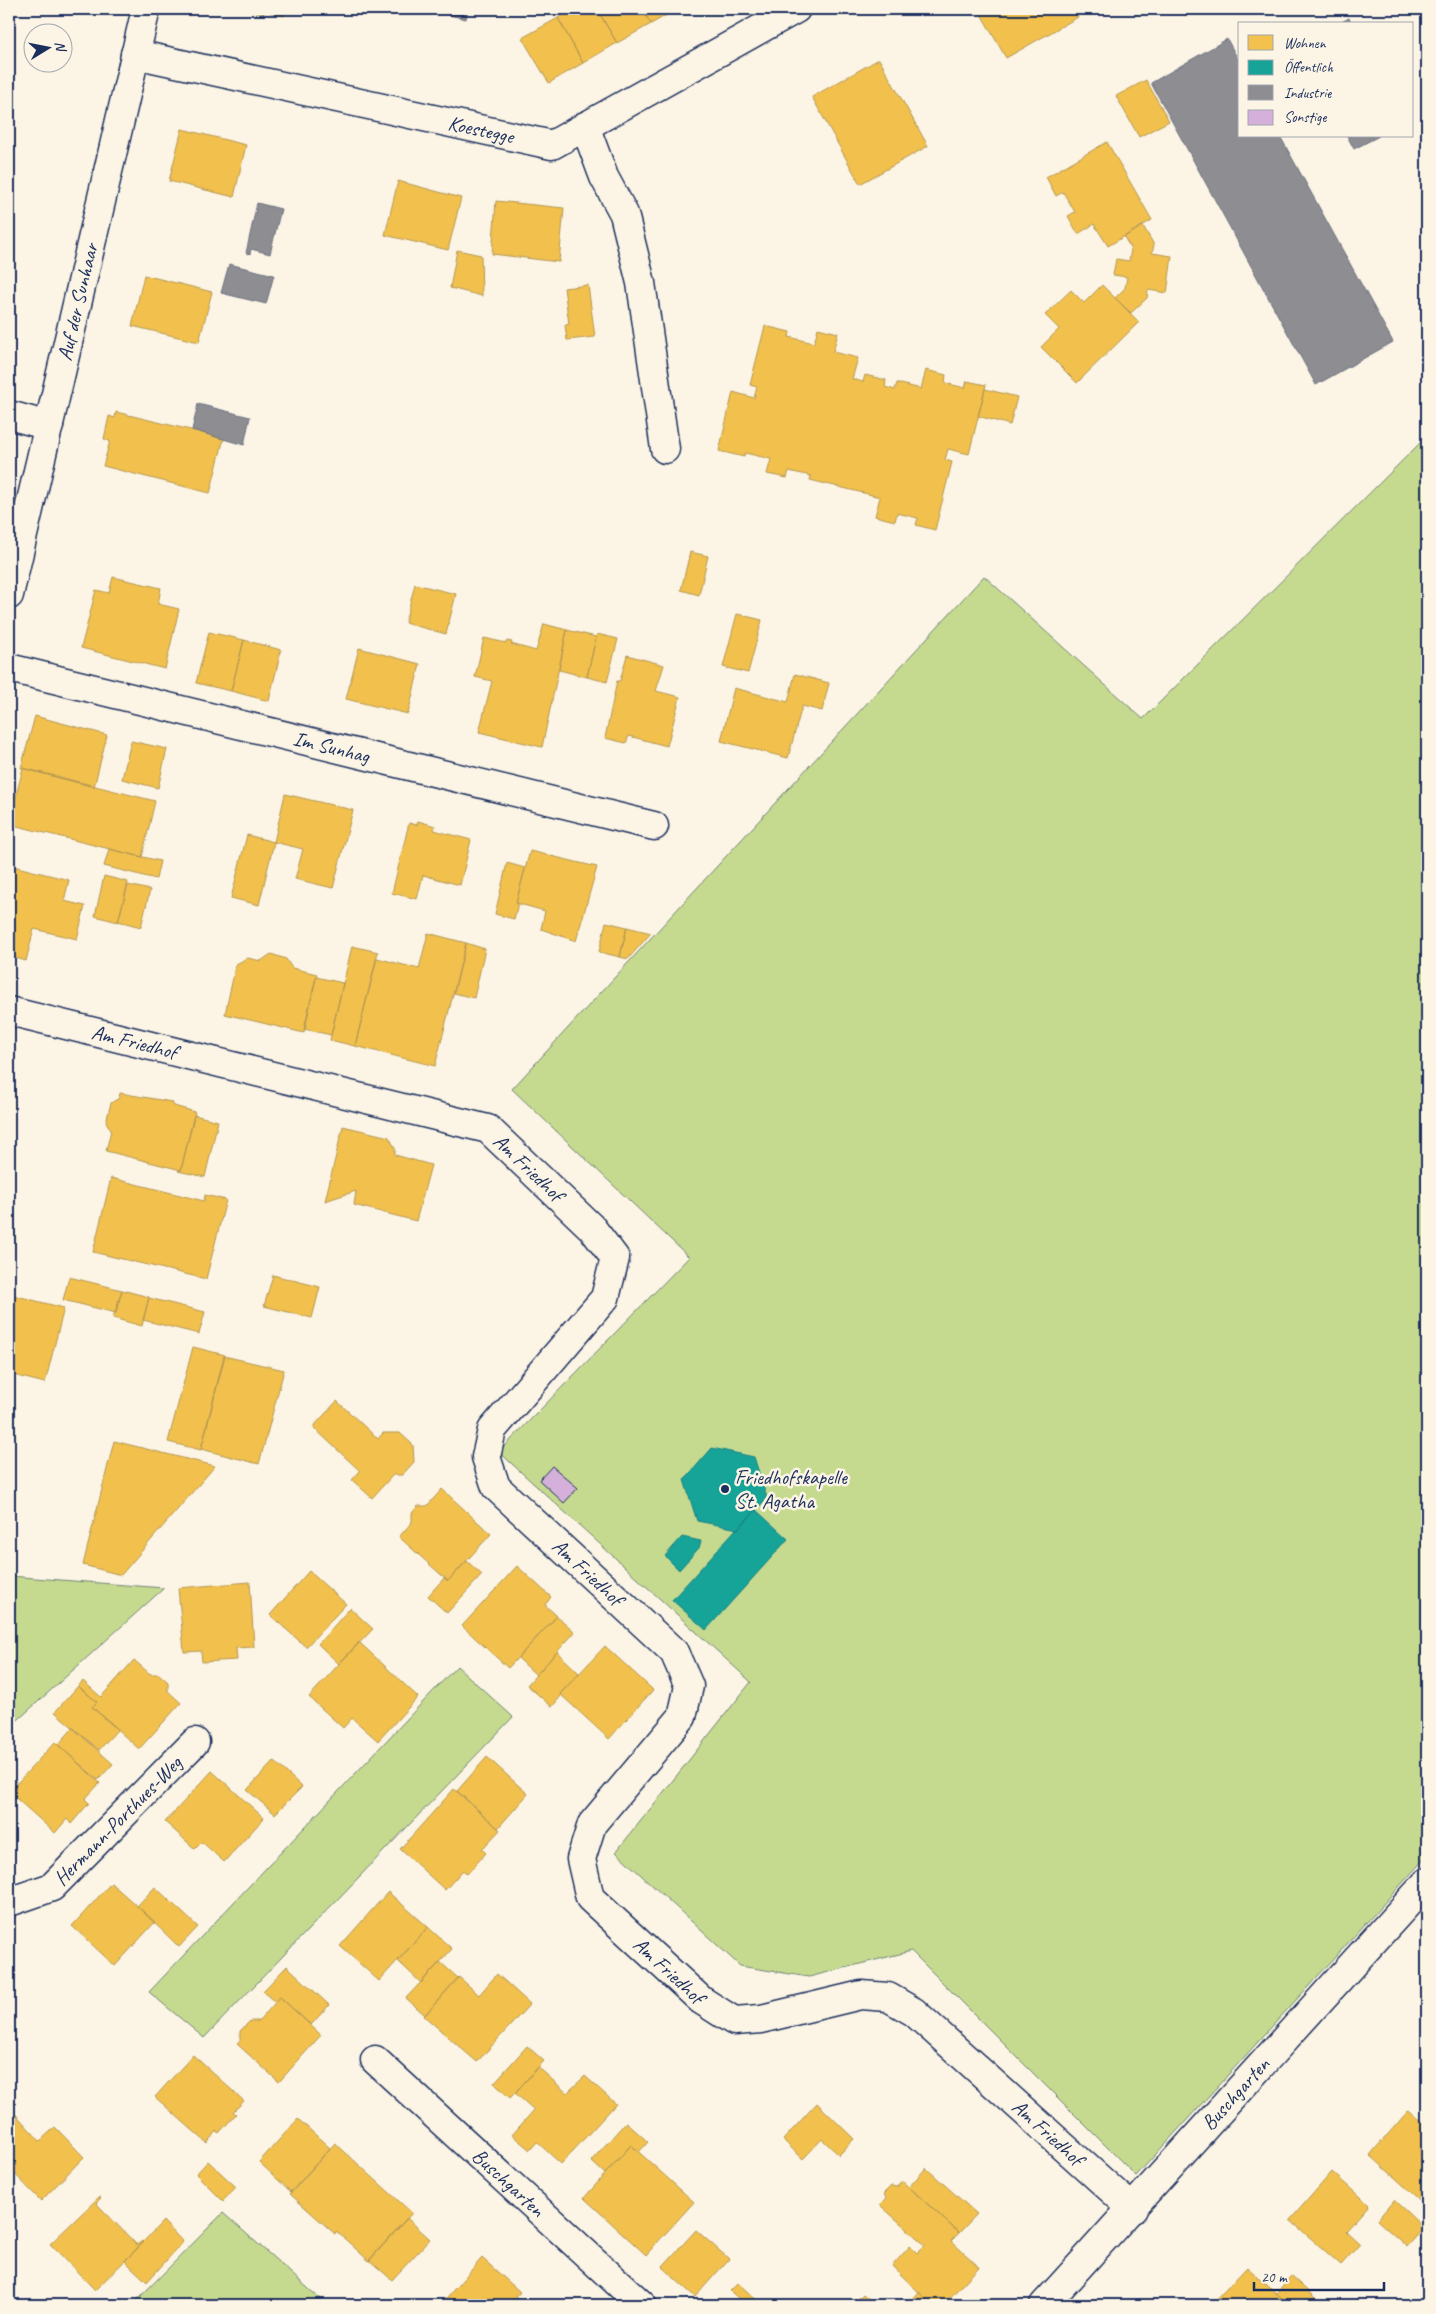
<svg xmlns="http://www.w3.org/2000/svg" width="1436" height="2314" viewBox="0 0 1436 2314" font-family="Caveat,sans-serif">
	<rect width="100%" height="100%" fill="#fcf5e5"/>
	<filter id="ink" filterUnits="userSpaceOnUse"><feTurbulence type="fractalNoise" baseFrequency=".02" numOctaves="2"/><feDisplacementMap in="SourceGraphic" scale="10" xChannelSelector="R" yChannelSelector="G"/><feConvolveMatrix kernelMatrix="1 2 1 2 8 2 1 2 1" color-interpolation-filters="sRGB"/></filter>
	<g filter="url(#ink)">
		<path fill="#c6da8f" stroke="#708476" d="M 1427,436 L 1427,1856 L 1136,2176 L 911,1951 L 809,1977 L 740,1966 L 616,1852 L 751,1682 L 499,1452 L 689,1257 L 512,1089 L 984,576 L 1143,719 Z
			M 9,1576 L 164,1588 L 9,1728 Z
			M 457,1666 L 513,1717 L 204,2038 L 149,1992 Z
			M 223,2213 L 327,2305 L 132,2305 Z"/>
		<path fill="#f2c14e" stroke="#b29553" d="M 244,9 L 286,9 L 284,16 L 264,11 L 264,14 Z
			M 573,9 L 597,9 L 617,43 L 583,63 L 558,18 Z
			M 597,9 L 642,9 L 651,24 L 617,43 Z
			M 642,9 L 677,9 L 651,24 Z
			M 978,9 L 1073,9 L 1078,17 L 1006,58 Z
			M 1134,9 L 1149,9 L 1137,15 Z
			M 558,18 L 583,63 L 549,83 L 522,38 Z
			M 879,59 L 928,146 L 860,184 L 812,97 Z
			M 1146,80 L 1169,121 L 1139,137 L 1116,96 Z
			M 182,129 L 246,145 L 234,197 L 169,181 Z
			M 1107,142 L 1152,220 L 1108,246 L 1094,224 L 1078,234 L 1068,216 L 1075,212 L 1063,192 L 1056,196 L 1046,177 Z
			M 398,181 L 461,198 L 448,250 L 385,235 Z
			M 496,201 L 564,208 L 559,262 L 492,254 Z
			M 1143,226 L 1154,245 L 1152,253 L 1172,256 L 1167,293 L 1148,290 L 1147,298 L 1131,313 L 1115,298 L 1125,288 L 1127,277 L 1113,275 L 1116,259 L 1129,261 L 1131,249 L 1124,237 Z
			M 457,250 L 481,255 L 482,296 L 450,288 Z
			M 144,275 L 212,292 L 199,342 L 132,326 Z
			M 588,285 L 595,337 L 567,340 L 565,325 L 569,324 L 564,288 Z
			M 1102,285 L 1139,322 L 1077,383 L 1041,347 L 1059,329 L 1045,315 L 1071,290 L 1084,303 Z
			M 765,326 L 790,332 L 789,337 L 814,343 L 818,328 L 838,333 L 833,352 L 858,358 L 852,379 L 863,382 L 865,375 L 886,380 L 885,387 L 895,390 L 897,383 L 921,389 L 926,370 L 946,375 L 945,383 L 965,388 L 967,381 L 986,385 L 969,454 L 948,449 L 945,460 L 952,462 L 935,530 L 916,525 L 918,518 L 897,513 L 895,521 L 875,516 L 880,497 L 810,480 L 811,476 L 789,471 L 787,478 L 767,474 L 771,459 L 745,453 L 744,457 L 719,451 L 733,392 L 754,398 L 757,387 L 750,385 Z
			M 985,389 L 1017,397 L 1010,425 L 978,416 Z
			M 116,412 L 224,438 L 210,493 L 103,466 L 110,441 L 104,439 L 109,416 L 115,418 Z
			M 690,552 L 708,556 L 699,595 L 681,590 Z
			M 113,577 L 161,588 L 158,604 L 179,609 L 165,669 L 81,648 L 96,590 L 109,593 Z
			M 415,584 L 456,594 L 446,634 L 405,623 Z
			M 737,614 L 762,620 L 748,673 L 723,667 Z
			M 544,624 L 567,630 L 542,747 L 479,732 L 492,681 L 475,677 L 484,638 L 506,643 L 507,641 L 512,642 L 511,644 L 536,651 Z
			M 567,630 L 596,637 L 587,677 L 559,670 Z
			M 209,632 L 244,640 L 231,691 L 196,683 Z
			M 597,634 L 618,639 L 607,682 L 587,677 Z
			M 244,640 L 281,650 L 269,701 L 231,691 Z
			M 359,648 L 420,664 L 408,714 L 346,699 Z
			M 627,655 L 664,665 L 656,691 L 680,697 L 667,746 L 629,736 L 626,743 L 605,738 L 617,681 L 620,681 Z
			M 795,674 L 829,683 L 822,711 L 802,706 L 788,758 L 721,741 L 734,688 L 788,702 Z
			M 35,716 L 107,735 L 94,787 L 21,768 Z
			M 131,741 L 167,749 L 158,788 L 122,779 Z
			M 23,768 L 155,801 L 142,857 L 9,824 Z
			M 285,794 L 353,810 L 333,888 L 295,879 L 303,849 L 274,842 Z
			M 418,821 L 435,826 L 434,830 L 471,840 L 460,885 L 423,875 L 417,899 L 392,893 L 409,823 L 417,825 Z
			M 247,835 L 274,842 L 259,905 L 231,898 Z
			M 109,849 L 160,861 L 156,879 L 104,866 Z
			M 530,851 L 597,867 L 576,941 L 541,929 L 545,911 L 516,903 Z
			M 507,863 L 525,868 L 516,903 L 518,903 L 514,919 L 495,914 Z
			M 9,865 L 69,880 L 64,901 L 85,906 L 77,939 L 34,929 L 26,961 L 9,956 Z
			M 104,876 L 128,882 L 118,922 L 95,916 Z
			M 128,885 L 150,890 L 141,927 L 118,921 Z
			M 606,922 L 627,927 L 620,957 L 599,952 Z
			M 627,927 L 651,933 L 628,959 L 620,957 Z
			M 428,933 L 466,943 L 435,1066 L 355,1046 L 377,958 L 419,969 Z
			M 466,943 L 485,949 L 474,998 L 454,993 Z
			M 352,946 L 378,952 L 355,1046 L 330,1040 Z
			M 271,954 L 286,959 L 292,968 L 317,974 L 304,1033 L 225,1014 L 236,964 L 248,958 L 261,961 Z
			M 316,977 L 343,983 L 331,1035 L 304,1029 Z
			M 120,1093 L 172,1102 L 174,1106 L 195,1112 L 181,1170 L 106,1151 L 111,1130 L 106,1122 L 111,1103 L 119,1098 Z
			M 194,1115 L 218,1121 L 205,1177 L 178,1171 L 181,1170 Z
			M 343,1126 L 389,1137 L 395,1148 L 395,1155 L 431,1165 L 416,1221 L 354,1205 L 356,1191 L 325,1201 Z
			M 111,1178 L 204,1201 L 205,1195 L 226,1200 L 206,1279 L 93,1252 Z
			M 273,1275 L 320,1287 L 312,1318 L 264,1306 Z
			M 69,1277 L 122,1290 L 116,1313 L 63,1300 Z
			M 122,1290 L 149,1297 L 142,1326 L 113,1318 Z
			M 9,1294 L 64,1308 L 45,1383 L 9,1374 Z
			M 149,1298 L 205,1312 L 199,1334 L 143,1320 Z
			M 193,1347 L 225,1355 L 201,1450 L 168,1442 Z
			M 224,1356 L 284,1370 L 259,1464 L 201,1449 Z
			M 337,1401 L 378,1439 L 383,1433 L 400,1433 L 413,1445 L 414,1462 L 402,1475 L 393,1475 L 372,1498 L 352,1480 L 360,1471 L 313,1427 Z
			M 114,1441 L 215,1466 L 121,1575 L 83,1565 Z
			M 442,1489 L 491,1534 L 448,1581 L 399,1537 L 412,1522 L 412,1513 L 418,1506 L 427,1506 Z
			M 467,1561 L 482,1575 L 447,1613 L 428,1596 L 444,1578 L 448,1581 Z
			M 517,1566 L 551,1597 L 545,1605 L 557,1616 L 508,1668 L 462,1626 Z
			M 309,1571 L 346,1604 L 306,1647 L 270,1615 Z
			M 250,1582 L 254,1647 L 236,1648 L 237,1660 L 202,1662 L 201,1651 L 184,1652 L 178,1588 Z
			M 350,1608 L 373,1629 L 339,1664 L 318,1644 Z
			M 557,1616 L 575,1632 L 536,1675 L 518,1658 Z
			M 359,1642 L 418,1697 L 378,1741 L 352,1718 L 343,1728 L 309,1697 Z
			M 605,1646 L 653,1690 L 609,1739 L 560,1694 Z
			M 557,1652 L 579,1673 L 560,1694 L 561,1696 L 552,1707 L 527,1685 Z
			M 134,1660 L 150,1674 L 159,1674 L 168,1682 L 168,1691 L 181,1703 L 139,1749 L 92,1707 L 97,1702 L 78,1686 L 83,1681 L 101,1697 Z
			M 78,1686 L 97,1702 L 92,1707 L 118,1729 L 99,1750 L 55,1712 Z
			M 73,1728 L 113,1764 L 98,1780 L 58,1745 Z
			M 55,1742 L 100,1783 L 85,1799 L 89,1803 L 71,1824 L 67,1819 L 55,1833 L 9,1792 Z
			M 487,1757 L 528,1794 L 498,1828 L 457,1791 Z
			M 274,1761 L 302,1787 L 275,1814 L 247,1790 Z
			M 212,1771 L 264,1818 L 224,1862 L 202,1842 L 195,1849 L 165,1822 Z
			M 454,1789 L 500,1830 L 482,1849 L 486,1853 L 467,1874 L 463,1870 L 445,1890 L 400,1849 Z
			M 111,1883 L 155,1922 L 115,1966 L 72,1926 Z
			M 155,1887 L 198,1927 L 179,1947 L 137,1906 Z
			M 388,1892 L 428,1927 L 379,1981 L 340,1946 Z
			M 428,1927 L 452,1949 L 421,1983 L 398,1961 Z
			M 440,1962 L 458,1978 L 425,2015 L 406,1998 Z
			M 287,1966 L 329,2005 L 311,2025 L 280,1997 L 275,2002 L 263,1991 Z
			M 497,1974 L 530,2004 L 477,2062 L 424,2016 L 459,1977 L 479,1995 Z
			M 280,1997 L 321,2035 L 279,2082 L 237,2044 L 240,2040 L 240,2031 L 250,2021 L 259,2021 Z
			M 527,2046 L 544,2061 L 510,2098 L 494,2083 Z
			M 193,2055 L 244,2101 L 233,2112 L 236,2114 L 219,2133 L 216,2131 L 207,2143 L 155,2097 Z
			M 538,2067 L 567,2093 L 585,2076 L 616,2104 L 561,2164 L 537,2142 L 530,2150 L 512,2135 L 534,2110 L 515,2093 Z
			M 817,2103 L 854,2139 L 839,2155 L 822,2139 L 803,2159 L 783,2140 Z
			M 9,2107 L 40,2141 L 55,2127 L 84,2157 L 41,2201 L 11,2170 L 9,2172 Z
			M 1409,2110 L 1427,2127 L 1427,2197 L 1423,2203 L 1370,2155 Z
			M 298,2119 L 330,2148 L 291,2192 L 259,2162 Z
			M 626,2122 L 648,2142 L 639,2152 L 631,2145 L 605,2174 L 591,2161 Z
			M 335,2143 L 412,2213 L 369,2261 L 336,2231 L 335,2234 L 290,2194 Z
			M 631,2145 L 694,2202 L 646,2255 L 584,2198 Z
			M 208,2161 L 236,2187 L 223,2201 L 196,2174 Z
			M 926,2168 L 977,2214 L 959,2233 L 909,2187 Z
			M 1332,2172 L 1369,2205 L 1346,2231 L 1360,2244 L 1341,2265 L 1290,2220 Z
			M 902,2181 L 959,2233 L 951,2241 L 979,2267 L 943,2305 L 932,2305 L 892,2266 L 910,2246 L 917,2253 L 925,2245 L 880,2205 L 886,2199 L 884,2193 L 891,2186 L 897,2187 Z
			M 99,2197 L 101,2198 L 96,2203 L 137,2245 L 142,2241 L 144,2242 L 95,2290 L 50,2244 Z
			M 1394,2200 L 1424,2228 L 1407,2247 L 1377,2220 Z
			M 407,2218 L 430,2239 L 392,2280 L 369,2260 Z
			M 163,2221 L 183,2242 L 147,2282 L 125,2261 Z
			M 696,2230 L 729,2259 L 695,2297 L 662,2267 Z
			M 482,2258 L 520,2292 L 516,2297 L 526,2305 L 440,2305 Z
			M 1247,2267 L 1276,2293 L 1289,2305 L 1211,2305 Z
			M 1291,2276 L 1323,2305 L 1289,2305 L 1276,2293 Z
			M 738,2283 L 762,2305 L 746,2305 L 730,2291 Z
			M 919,2292 L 932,2305 L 907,2305 Z
			M 863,2294 L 876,2305 L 853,2305 Z"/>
		<path fill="#17a398" stroke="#188087" d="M 712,1448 L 754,1457 L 767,1498 L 738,1529 L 697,1521 L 684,1480 Z
			M 756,1510 L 788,1539 L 706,1630 L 672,1600 L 736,1529 L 738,1529 Z
			M 682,1537 L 701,1541 L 699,1548 L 679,1570 L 665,1556 Z"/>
		<path fill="#8d8d92" stroke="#6b7182" d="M 424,9 L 468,9 L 466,19 Z
			M 1349,18 L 1352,24 L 1338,24 Z
			M 1227,39 L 1240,63 L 1240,136 L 1280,136 L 1393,342 L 1316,385 L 1151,83 Z
			M 1347,136 L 1379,136 L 1354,149 Z
			M 257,203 L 281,209 L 270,254 L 251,249 L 250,254 L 246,253 Z
			M 229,264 L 274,275 L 266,304 L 221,293 Z
			M 198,404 L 250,417 L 244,445 L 192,430 Z"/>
		<path fill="#d4b0da" stroke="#1b2f5e" d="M 552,1466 L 578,1488 L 564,1503 L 539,1480 Z"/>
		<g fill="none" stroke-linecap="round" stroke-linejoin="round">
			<defs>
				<g id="minor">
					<path id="s1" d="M 135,54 L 552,145 L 796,9"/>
					<path d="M 585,126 L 604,177 L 624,214 L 641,283 L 665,449"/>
					<path d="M 9,415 L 49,426"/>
					<path id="s2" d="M 9,595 L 146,9"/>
					<path id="s3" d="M 9,668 L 654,826"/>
					<path id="s4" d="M 9,1011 L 488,1129 L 592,1228 L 615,1258 L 605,1298 L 492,1430 L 486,1457 L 496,1487 L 674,1652 L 689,1686 L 682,1717 L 592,1824 L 581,1859 L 590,1898 L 701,2000 L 734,2021 L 761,2019 L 861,1995 L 888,1997 L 914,2012 L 1133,2209"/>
					<path id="s5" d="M 9,1902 L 52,1887 L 195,1742"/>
					<path id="s6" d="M 375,2060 L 642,2305"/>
					<path id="s7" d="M 1044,2305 L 1427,1882"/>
				</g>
			</defs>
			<use href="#minor" stroke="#1b2f5e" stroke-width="31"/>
			<use href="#minor" stroke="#fcf5e5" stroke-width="28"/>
		</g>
	</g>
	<circle fill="#1b2f5e" stroke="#fcf5e5" stroke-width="2" cx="725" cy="1489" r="5"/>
	<g text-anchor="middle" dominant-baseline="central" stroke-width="5" stroke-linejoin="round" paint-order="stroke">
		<g font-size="21" fill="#1b2f5e" stroke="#fcf5e5">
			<text stroke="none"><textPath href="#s1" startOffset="354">Koestegge</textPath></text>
			<text stroke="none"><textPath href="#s2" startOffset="301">Auf der Sunhaar</textPath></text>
			<text stroke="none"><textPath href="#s3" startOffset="332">Im Sunhag</textPath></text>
			<text stroke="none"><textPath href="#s4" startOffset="129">Am Friedhof</textPath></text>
			<text stroke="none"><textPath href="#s4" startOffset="549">Am Friedhof</textPath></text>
			<text stroke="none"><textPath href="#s4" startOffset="1074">Am Friedhof</textPath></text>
			<text stroke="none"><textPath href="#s5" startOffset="139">Hermann-Porthues-Weg</textPath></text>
			<text stroke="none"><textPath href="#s4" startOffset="1584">Am Friedhof</textPath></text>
			<text stroke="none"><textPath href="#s7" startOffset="285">Buschgarten</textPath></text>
			<text stroke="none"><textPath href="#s4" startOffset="2034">Am Friedhof</textPath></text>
			<text stroke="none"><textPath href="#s6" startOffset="181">Buschgarten</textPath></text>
		</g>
		<g font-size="21" fill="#1b2f5e" stroke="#fcf5e5" text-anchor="start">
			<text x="735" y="1477">Friedhofskapelle<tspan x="735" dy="24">St. Agatha</tspan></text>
		</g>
	</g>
	<rect width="1436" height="2314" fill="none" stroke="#fcf5e5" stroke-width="30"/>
	<rect x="15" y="15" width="1406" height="2284" fill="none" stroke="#1b2f5e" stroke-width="2" filter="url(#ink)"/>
	<rect x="1238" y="22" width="175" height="115" fill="#fcf5e5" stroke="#a2a6af"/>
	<rect x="1248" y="35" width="25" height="15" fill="#f2c14e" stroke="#a2a6af"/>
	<text x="1284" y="48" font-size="15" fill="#1b2f5e">Wohnen</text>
	<rect x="1248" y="60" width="25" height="15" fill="#17a398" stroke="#a2a6af"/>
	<text x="1284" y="72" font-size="15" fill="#1b2f5e">Öffentlich</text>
	<rect x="1248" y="85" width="25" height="15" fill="#8d8d92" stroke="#a2a6af"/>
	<text x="1284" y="98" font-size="15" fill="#1b2f5e">Industrie</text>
	<rect x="1248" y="110" width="25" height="15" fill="#d4b0da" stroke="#a2a6af"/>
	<text x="1284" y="122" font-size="15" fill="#1b2f5e">Sonstige</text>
	<g transform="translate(48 48) rotate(80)"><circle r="24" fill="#fcf5e5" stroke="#a2a6af"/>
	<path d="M0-4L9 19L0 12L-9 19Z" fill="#1b2f5e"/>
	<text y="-8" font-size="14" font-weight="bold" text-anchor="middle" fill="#1b2f5e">N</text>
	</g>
	<path d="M1254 2282v8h130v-8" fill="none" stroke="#1b2f5e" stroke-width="2.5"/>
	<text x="1261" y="2282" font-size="15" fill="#1b2f5e" stroke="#fcf5e5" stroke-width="4" paint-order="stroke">20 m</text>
</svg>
